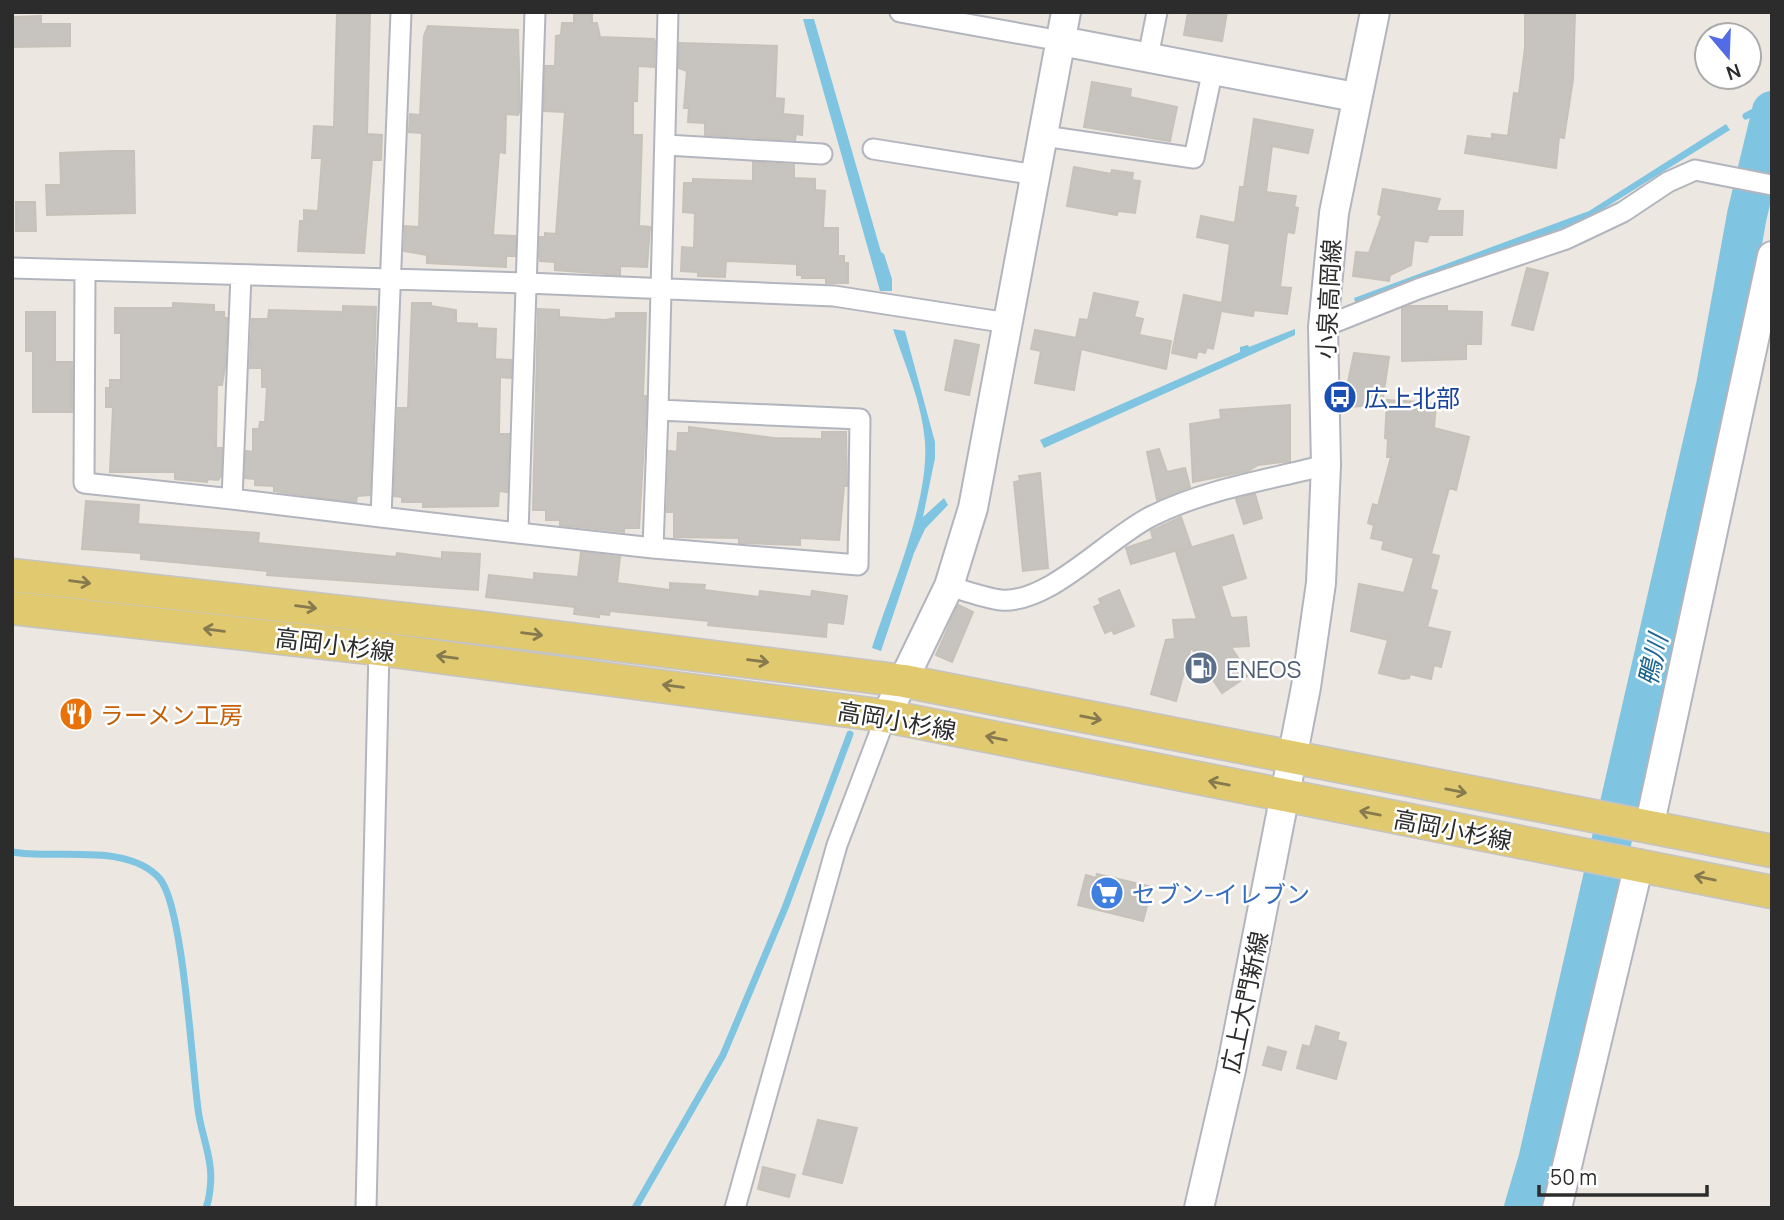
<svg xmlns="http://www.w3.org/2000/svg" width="1784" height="1220" viewBox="0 0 1784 1220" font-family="Manrope,'Noto Sans JP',sans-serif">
	<rect width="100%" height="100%" fill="#ece7e0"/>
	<path fill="#7fc5e1" d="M 803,19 L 814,19 L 881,252 L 884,254 L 892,279 L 892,291 L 880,291 Z
		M 1726,124 L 1730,130 L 1587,219 L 1356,305 L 1354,298 L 1589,211 Z
		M 893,329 L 905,331 L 935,442 L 935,458 L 923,517 L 944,498 L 948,505 L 925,529 L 914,553 L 881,651 L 872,648 C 891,588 929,504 925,442 C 922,403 905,365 893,329 Z
		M 1295,329 L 1295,335 L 1044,448 L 1040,440 L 1240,352 L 1240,347 L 1248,345 L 1249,347 Z"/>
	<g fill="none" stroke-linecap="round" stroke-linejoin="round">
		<path stroke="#7fc5e1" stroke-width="7" d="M 1746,116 L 1772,102
			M 12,852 C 56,860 128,842 160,879 C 183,907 192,1065 198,1109 C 200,1128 208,1147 210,1166 C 212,1178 210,1197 206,1208
			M 635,1208 L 723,1055 L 785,908 L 850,734"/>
		<path stroke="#7fc5e1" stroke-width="40" d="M 1524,1208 L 1538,1161 L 1716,386 L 1747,215 L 1772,111"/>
	</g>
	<path fill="#c7c4bf" stroke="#c7c2b9" stroke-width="2" d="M 1188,12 L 1227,12 L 1222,41 L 1184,35 Z
		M 1525,12 L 1575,12 L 1573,79 L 1564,138 L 1559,137 L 1556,168 L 1465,153 L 1468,136 L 1492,139 L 1492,134 L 1508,136 L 1514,93 L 1519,94 L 1525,48 Z
		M 337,13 L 370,13 L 367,134 L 382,135 L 381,160 L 372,160 L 364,253 L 298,251 L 300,221 L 304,221 L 304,210 L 318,211 L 322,158 L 312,158 L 314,126 L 334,127 Z
		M 574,14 L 592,14 L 592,23 L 597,23 L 600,37 L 654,39 L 655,42 L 654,67 L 638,66 L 637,101 L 633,101 L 633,135 L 642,135 L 639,226 L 650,227 L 647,267 L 620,266 L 620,275 L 555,270 L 555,262 L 540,261 L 539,257 L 540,237 L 545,237 L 545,233 L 556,234 L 565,112 L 544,111 L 545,66 L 555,66 L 556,36 L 561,35 L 562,23 L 574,23 Z
		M 41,16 L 41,24 L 70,24 L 70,46 L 12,47 L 13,17 Z
		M 428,26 L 518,30 L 520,110 L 518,115 L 506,114 L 505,153 L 499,152 L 493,235 L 515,236 L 515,256 L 506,256 L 506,267 L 427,263 L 427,255 L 404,251 L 405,226 L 419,227 L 422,133 L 409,132 L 410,114 L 420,115 L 424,36 Z
		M 679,43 L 777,46 L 775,98 L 784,99 L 783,114 L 803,116 L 802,135 L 796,134 L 795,140 L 705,135 L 705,123 L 688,122 L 689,108 L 684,108 L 687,71 L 679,68 Z
		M 1092,82 L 1131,89 L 1130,97 L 1177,107 L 1170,141 L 1084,127 Z
		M 1254,119 L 1313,130 L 1308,153 L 1272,146 L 1266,192 L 1296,196 L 1294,207 L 1298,208 L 1294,233 L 1287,232 L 1280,287 L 1291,288 L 1287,314 L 1254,310 L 1253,316 L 1221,311 L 1213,349 L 1207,347 L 1205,353 L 1198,351 L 1196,358 L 1172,353 L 1184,295 L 1222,303 L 1230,244 L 1197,237 L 1201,216 L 1235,223 L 1240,187 L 1244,187 Z
		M 112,151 L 134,151 L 135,213 L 47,215 L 46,185 L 61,185 L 60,153 Z
		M 753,162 L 794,165 L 794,178 L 815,179 L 815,190 L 825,191 L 823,228 L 838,228 L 838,256 L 844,256 L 844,263 L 848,263 L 848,283 L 826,283 L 826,278 L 802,278 L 802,275 L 797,275 L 797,264 L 726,261 L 725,277 L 698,276 L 698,272 L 681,271 L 682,247 L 694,248 L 695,213 L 683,212 L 684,183 L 693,183 L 693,179 L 753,181 Z
		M 1074,167 L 1111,174 L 1112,170 L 1133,173 L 1132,180 L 1140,181 L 1135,213 L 1118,211 L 1117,215 L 1067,206 Z
		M 1383,189 L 1440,199 L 1436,211 L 1463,211 L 1462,235 L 1429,235 L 1427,242 L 1414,240 L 1411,265 L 1390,275 L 1389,281 L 1353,276 L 1356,252 L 1369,253 L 1382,216 L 1378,214 Z
		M 16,202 L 35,202 L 36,231 L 16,231 Z
		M 1527,268 L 1548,273 L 1533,330 L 1512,325 Z
		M 1094,293 L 1138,302 L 1134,317 L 1143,319 L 1139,335 L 1171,341 L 1166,369 L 1081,349 L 1074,390 L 1035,383 L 1041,351 L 1031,349 L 1035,330 L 1076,338 L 1080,319 L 1088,320 Z
		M 173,303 L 214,305 L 214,312 L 224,312 L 224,318 L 227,318 L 225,367 L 222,385 L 217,385 L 216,448 L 222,448 L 221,476 L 218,480 L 208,479 L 207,482 L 175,479 L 175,472 L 110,472 L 113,407 L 106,407 L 106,388 L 110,388 L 110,380 L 121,380 L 121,333 L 115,333 L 115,308 L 173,308 Z
		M 412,303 L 431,303 L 431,306 L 456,310 L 456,323 L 477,324 L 477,328 L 496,329 L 495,359 L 511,360 L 511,378 L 500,377 L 499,434 L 509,434 L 507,492 L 499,491 L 498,506 L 423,507 L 423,502 L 402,502 L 402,497 L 394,496 L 398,408 L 408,408 Z
		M 343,306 L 376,307 L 370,495 L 357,496 L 356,502 L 287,493 L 274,491 L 274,486 L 255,485 L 255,479 L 245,478 L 246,451 L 253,452 L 253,429 L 259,429 L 260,422 L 265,422 L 267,387 L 262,387 L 262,368 L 250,368 L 252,319 L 268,319 L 269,310 L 343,312 Z
		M 1409,306 L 1447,306 L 1447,311 L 1482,312 L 1481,344 L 1466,344 L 1466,359 L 1402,361 L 1402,308 Z
		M 538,309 L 559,310 L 559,317 L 606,320 L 616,318 L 616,313 L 646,313 L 643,396 L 646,396 L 646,409 L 639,528 L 624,528 L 624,532 L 560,525 L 560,520 L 546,520 L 546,510 L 533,510 Z
		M 26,312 L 55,312 L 55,362 L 72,362 L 72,412 L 33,412 L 33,351 L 26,351 Z
		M 955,340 L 979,345 L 969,395 L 945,390 Z
		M 1354,353 L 1389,357 L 1382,404 L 1351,407 L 1348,382 Z
		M 1387,400 L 1436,403 L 1434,428 L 1469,437 L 1456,490 L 1449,488 L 1431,554 L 1439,556 L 1430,589 L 1437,591 L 1427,627 L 1450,632 L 1441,667 L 1434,665 L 1431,679 L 1410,674 L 1409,678 L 1403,679 L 1379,673 L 1388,640 L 1351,631 L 1359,584 L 1404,593 L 1414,558 L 1382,549 L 1384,541 L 1371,538 L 1374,525 L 1368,523 L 1373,504 L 1378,506 L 1391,457 L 1387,457 L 1388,439 L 1385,438 Z
		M 1290,405 L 1290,461 L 1258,465 L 1248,471 L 1193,482 L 1190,424 L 1221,419 L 1220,410 Z
		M 689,427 L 774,438 L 822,439 L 822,432 L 846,432 L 847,486 L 844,486 L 839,540 L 800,538 L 800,545 L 739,543 L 739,538 L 674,537 L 674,512 L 667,512 L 669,451 L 677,452 L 678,433 L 689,433 Z
		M 1159,449 L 1167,472 L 1185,468 L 1190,487 L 1157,500 L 1147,452 Z
		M 1040,473 L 1048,568 L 1023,571 L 1014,482 L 1020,481 L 1019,476 Z
		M 1255,494 L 1262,518 L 1244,524 L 1236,499 Z
		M 86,501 L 139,505 L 138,524 L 259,533 L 258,543 L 396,557 L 397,553 L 442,559 L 442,552 L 480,554 L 478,590 L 267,575 L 268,571 L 141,559 L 141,553 L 82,549 Z
		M 1181,517 L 1191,546 L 1131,564 L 1126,548 L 1153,539 L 1151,531 Z
		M 1233,535 L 1246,578 L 1221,586 L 1231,618 L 1246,617 L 1249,646 L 1231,647 L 1249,675 L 1222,693 L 1191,647 L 1176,701 L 1151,694 L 1166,640 L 1175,639 L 1173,620 L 1197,619 L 1176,552 Z
		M 581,552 L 620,557 L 617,583 L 670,590 L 670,583 L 705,585 L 704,590 L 759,597 L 760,591 L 811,597 L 812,591 L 847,596 L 843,624 L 827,622 L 826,637 L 708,625 L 709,621 L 610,611 L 609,615 L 599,614 L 599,617 L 574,614 L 575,607 L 486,597 L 489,575 L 534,580 L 534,573 L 578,577 Z
		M 1119,590 L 1134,626 L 1114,634 L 1112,630 L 1105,633 L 1094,607 L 1101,604 L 1099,599 Z
		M 958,605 L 973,612 L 952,662 L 936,655 Z
		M 1097,874 L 1152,887 L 1143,921 L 1078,905 L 1086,875 L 1096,878 Z
		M 1316,1026 L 1339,1033 L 1337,1040 L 1346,1043 L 1336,1079 L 1297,1068 L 1303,1045 L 1310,1047 Z
		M 1268,1047 L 1286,1052 L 1281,1070 L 1263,1065 Z
		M 818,1120 L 857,1128 L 842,1183 L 803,1174 Z
		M 763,1167 L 795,1175 L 789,1197 L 758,1189 Z"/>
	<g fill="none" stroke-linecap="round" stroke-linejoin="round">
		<defs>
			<path id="street" d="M 401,12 L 381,517 L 518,533
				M 535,12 L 518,533 L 653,548
				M 900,12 L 1061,41
				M 1148,57 L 1157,12
				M 1044,136 L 1194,158 L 1213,69
				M 666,145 L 822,154
				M 873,149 L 1036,175
				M 12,268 L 527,283 L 834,296 L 1008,323
				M 85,272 L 84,483 L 232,499
				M 241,275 L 232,499 L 381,517
				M 1323,327 L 1418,289 L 1566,239 L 1623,212 L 1668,182 L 1695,170 L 1772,185
				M 658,410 L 860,419 L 858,565 L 653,548 Z
				M 658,410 L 668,12
				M 949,586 C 966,591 984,598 1001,600 C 1050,604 1110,536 1152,516 C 1206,489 1268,480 1326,465
				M 366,1208 L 379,649
				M 735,1208 L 837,845 L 886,716"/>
			<path id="secondary" d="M 1061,41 L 1355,97
				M 886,716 L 949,586 L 973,508 L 1066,12
				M 1649,828 L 1772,256
				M 1199,1208 L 1231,1070 L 1306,687 L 1321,583 L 1326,465 L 1323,327 L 1334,213 L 1375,12
				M 1557,1208 L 1639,864"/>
			<path id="primary" d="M 12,575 L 475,627 L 904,681 L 1772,851
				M 12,608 L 379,649 L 886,716 L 1772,892"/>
		</defs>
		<use href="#street" stroke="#b3b5be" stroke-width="23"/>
		<use href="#secondary" stroke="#b3b5be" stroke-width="32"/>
		<use href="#primary" stroke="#c4c4c4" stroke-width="35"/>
		<use href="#street" stroke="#fff" stroke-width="19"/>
		<use href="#secondary" stroke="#fff" stroke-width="28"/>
		<use href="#primary" stroke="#e1c96f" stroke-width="32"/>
	</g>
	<defs><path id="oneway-shaft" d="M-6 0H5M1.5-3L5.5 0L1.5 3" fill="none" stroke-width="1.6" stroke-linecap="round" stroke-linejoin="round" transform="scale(1.75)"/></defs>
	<g stroke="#867a4e">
		<use href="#oneway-shaft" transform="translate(80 582) rotate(7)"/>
		<use href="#oneway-shaft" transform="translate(306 607) rotate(7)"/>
		<use href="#oneway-shaft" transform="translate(214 630) rotate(-173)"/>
		<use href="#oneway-shaft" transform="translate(532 634) rotate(7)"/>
		<use href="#oneway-shaft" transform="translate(447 657) rotate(-173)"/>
		<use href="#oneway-shaft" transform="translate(758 661) rotate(7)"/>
		<use href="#oneway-shaft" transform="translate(673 686) rotate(-172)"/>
		<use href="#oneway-shaft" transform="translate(1091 718) rotate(11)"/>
		<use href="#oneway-shaft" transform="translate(996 738) rotate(-169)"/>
		<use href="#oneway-shaft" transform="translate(1219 783) rotate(-169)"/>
		<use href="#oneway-shaft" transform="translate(1456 791) rotate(11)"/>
		<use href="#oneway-shaft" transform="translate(1370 813) rotate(-169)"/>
		<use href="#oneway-shaft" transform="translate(1705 878) rotate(-168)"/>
	</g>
	<defs>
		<symbol id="bus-disc" viewBox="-11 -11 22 22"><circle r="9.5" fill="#1a4fb4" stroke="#fff"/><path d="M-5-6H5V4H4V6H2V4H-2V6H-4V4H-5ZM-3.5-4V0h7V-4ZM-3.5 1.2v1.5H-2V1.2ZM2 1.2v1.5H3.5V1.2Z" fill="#fff"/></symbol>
		<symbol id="fuel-disc" viewBox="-11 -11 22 22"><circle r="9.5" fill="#5c6f8a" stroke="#fff"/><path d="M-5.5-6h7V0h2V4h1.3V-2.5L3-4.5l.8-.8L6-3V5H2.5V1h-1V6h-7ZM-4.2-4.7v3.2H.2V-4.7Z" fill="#fff"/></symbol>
		<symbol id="restaurant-disc" viewBox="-11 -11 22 22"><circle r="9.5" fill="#e8710a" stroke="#fff"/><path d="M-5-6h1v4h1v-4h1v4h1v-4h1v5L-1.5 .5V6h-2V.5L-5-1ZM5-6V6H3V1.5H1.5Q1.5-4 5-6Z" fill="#fff"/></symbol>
		<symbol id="supermarket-disc" viewBox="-11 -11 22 22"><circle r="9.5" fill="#3f7fe0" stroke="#fff"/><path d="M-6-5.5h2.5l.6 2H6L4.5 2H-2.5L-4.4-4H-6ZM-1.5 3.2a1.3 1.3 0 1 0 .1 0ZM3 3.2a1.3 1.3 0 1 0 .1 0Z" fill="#fff"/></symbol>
	</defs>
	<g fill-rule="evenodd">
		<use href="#bus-disc" x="1321" y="378" width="38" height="38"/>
		<use href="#fuel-disc" x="1182" y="649" width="38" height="38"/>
		<use href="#restaurant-disc" x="57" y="695" width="38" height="38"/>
		<use href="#supermarket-disc" x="1088" y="874" width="38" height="38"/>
	</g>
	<g text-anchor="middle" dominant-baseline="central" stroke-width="5" stroke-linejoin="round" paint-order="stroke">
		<g font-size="24" fill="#2c2c2c" stroke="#fff">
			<text transform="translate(1328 299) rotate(-87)">小泉高岡線</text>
			<text transform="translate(335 644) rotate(7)">高岡小杉線</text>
			<text transform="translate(897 720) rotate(10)">高岡小杉線</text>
			<text transform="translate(1453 829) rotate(11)">高岡小杉線</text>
			<text transform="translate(1244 1002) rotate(-78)">広上大門新線</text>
		</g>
		<g font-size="24" fill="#164399" stroke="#fff" text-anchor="start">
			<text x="1364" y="397">広上北部</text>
		</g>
		<g font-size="24" fill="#4e5e75" stroke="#fff" text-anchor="start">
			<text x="1226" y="668">ENEOS</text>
		</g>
		<g font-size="24" fill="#c56008" stroke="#fff" text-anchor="start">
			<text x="100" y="714">ラーメン工房</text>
		</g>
		<g font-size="24" fill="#366cbe" stroke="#fff" text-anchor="start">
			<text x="1132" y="893">セブン-イレブン</text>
		</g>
		<g font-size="26" font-style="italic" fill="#1d658e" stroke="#fff">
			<text transform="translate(1652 660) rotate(-77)">鴨川</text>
		</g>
	</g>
	<rect width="1784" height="1220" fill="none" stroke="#2c2c2c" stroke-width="28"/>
	<g transform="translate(1728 56) rotate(161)"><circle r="33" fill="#ffffff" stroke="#ababab" stroke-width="2"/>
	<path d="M0-5L12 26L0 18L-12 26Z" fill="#536be5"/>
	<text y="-10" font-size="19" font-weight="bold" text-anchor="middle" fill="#2c2c2c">N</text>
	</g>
	<path d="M1539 1185v10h168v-10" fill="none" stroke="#2c2c2c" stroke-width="3.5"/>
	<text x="1550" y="1185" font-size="21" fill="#2c2c2c" stroke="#ffffff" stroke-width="5" paint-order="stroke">50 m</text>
</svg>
